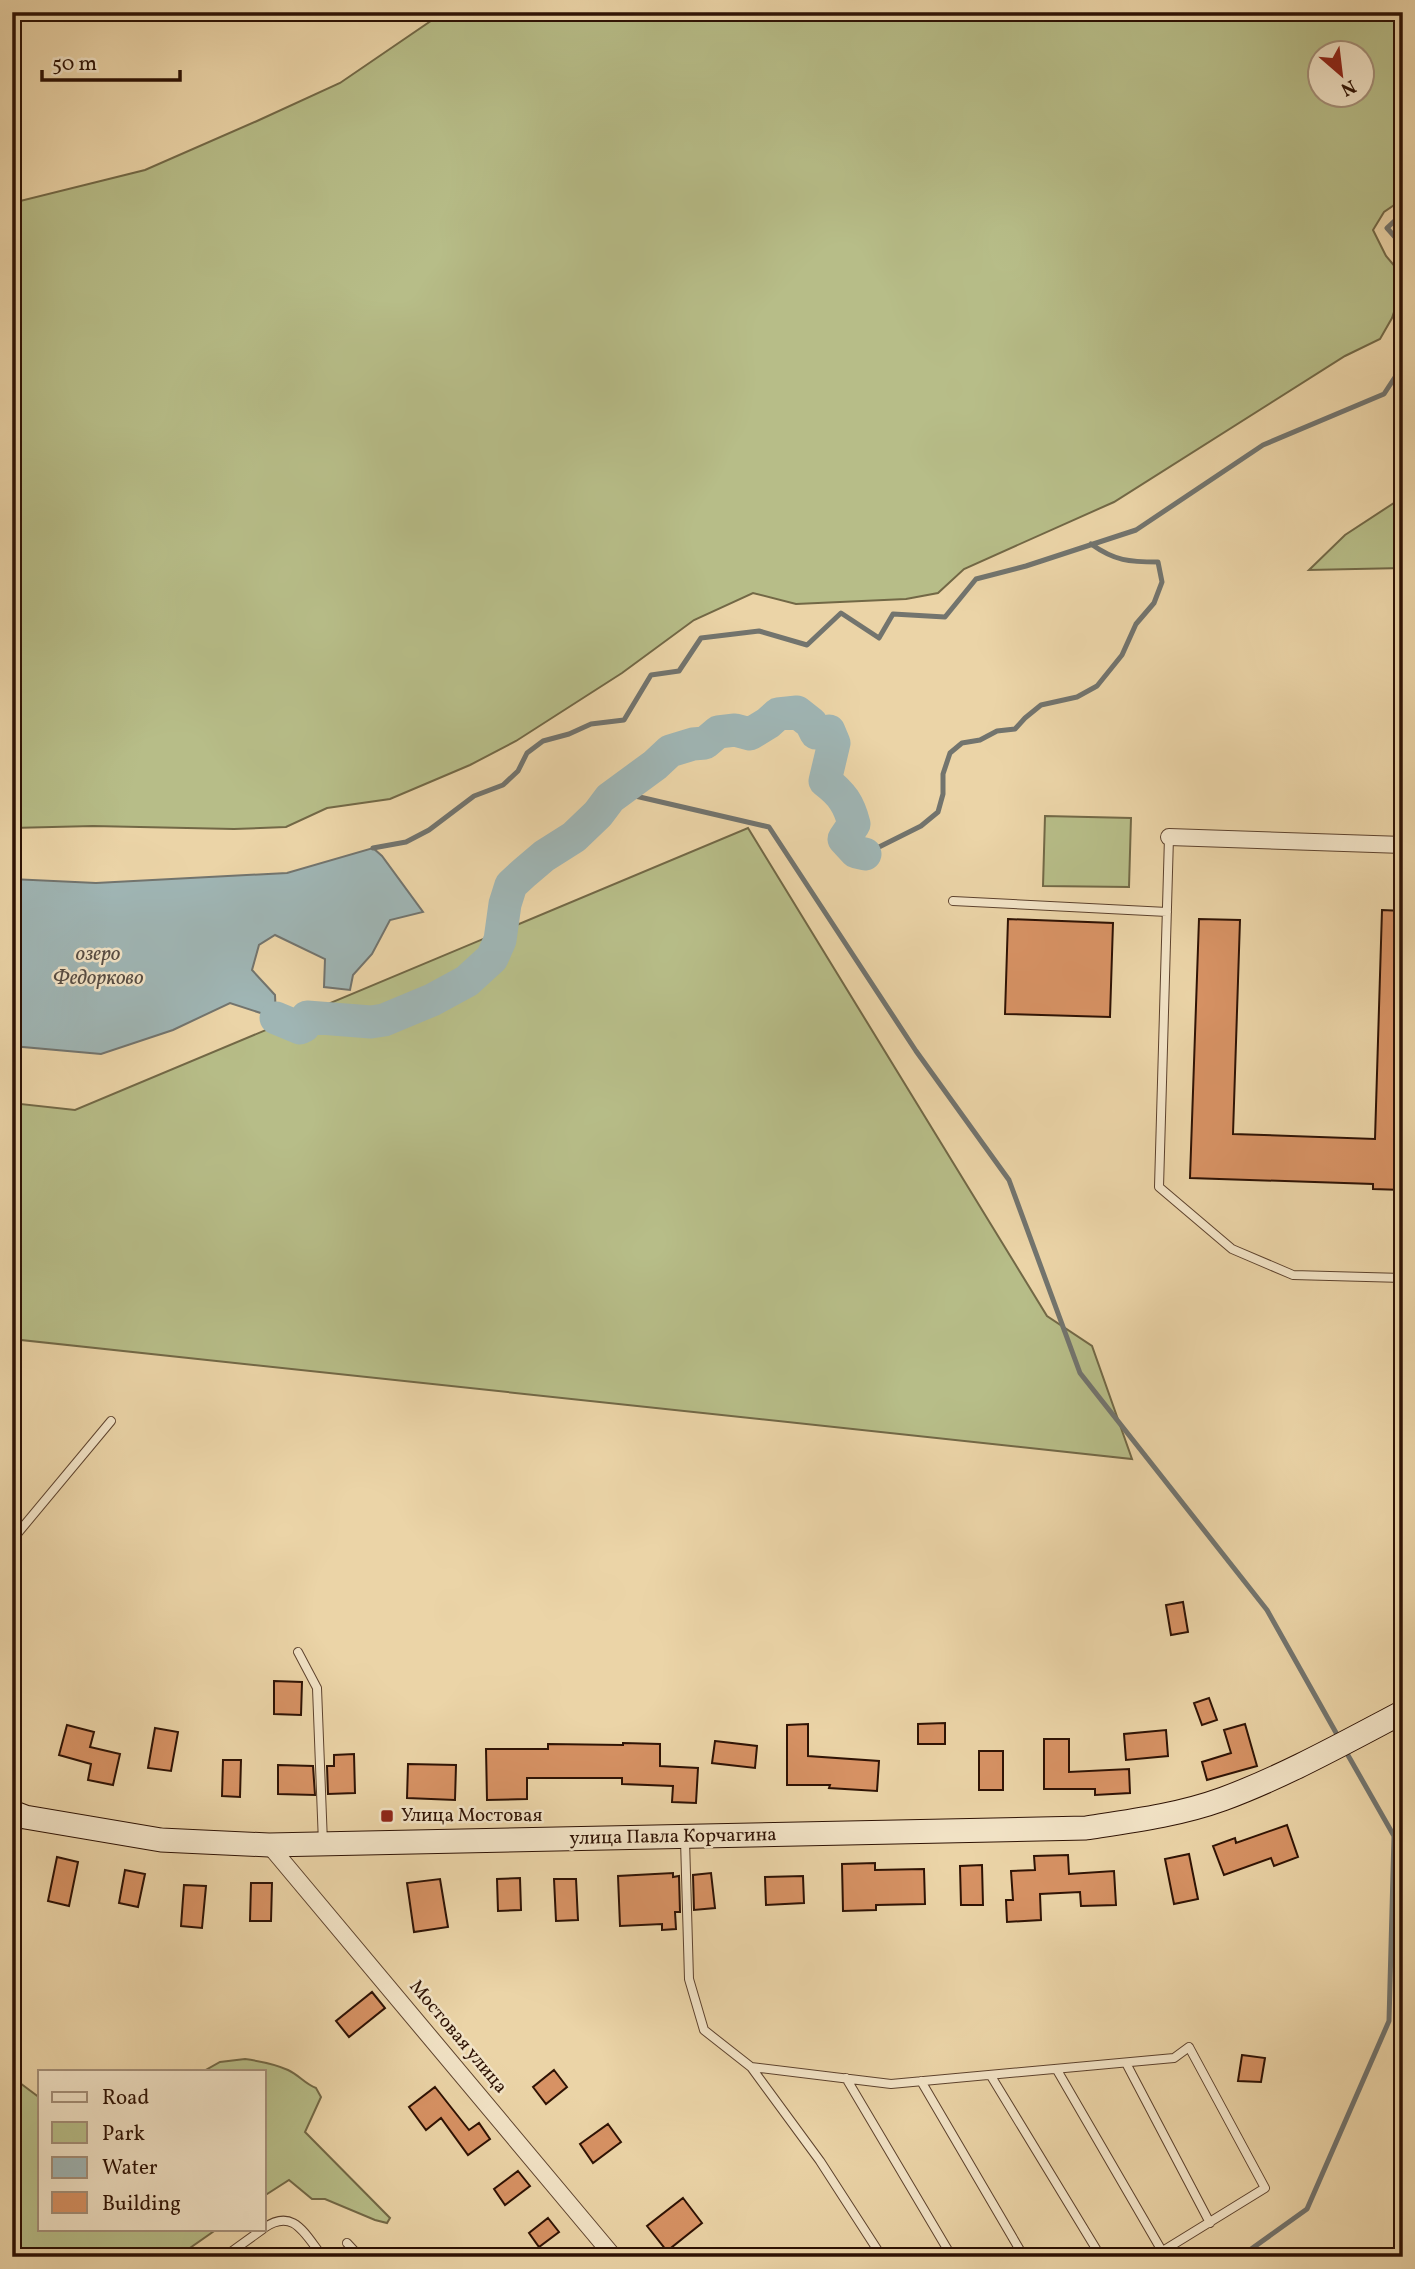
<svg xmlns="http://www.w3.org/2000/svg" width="1415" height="2269" viewBox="0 0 1415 2269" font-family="Vollkorn,serif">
	<rect width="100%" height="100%" fill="#ebd4a7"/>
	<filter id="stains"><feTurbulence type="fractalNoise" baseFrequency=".00286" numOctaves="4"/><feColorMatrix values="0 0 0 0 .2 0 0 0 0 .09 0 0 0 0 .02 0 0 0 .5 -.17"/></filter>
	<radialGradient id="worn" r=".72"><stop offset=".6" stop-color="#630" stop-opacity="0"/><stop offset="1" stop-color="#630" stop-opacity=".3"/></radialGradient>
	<path fill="#b7bd88" stroke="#726846" stroke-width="2" fill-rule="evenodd" d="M 444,12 L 1403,12 L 1403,199 L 1384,212 L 1373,230 L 1386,256 L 1397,269 L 1401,291 L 1392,318 L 1380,339 L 1345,356 L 1114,502 L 964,569 L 938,593 L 906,599 L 796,604 L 753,593 L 694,620 L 622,673 L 516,741 L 470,765 L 390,799 L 327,808 L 286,827 L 234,829 L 93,826 L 12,828 L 12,203 L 145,170 L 257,121 L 340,83 ZM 1320,52 L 1362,52 L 1362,94 L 1320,94 Z
		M 1403,497 L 1403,568 L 1309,570 L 1345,535 Z
		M 1045,816 L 1131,818 L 1129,887 L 1043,886 Z
		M 748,828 L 1047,1316 L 1092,1346 L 1132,1459 L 12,1339 L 12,1103 L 75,1110 Z
		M 245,2059 C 259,2061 275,2064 288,2070 C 299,2075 305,2084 316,2088 L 321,2097 L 305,2132 L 390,2218 L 387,2223 L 375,2220 L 325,2199 L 312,2199 L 289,2180 L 264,2196 L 264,2071 L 204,2071 L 220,2062 Z
		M 12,2077 L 40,2098 L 40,2229 L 217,2229 L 177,2257 L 12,2257 Z"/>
	<path fill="#9fb5b4" stroke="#72746e" stroke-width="2" d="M 373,848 L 382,856 L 423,912 L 390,920 L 372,954 L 353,975 L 350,990 L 324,987 L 325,959 L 275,935 L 259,945 L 252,970 L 275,995 L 276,1018 L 230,1003 L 173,1030 L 101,1054 L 12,1046 L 12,879 L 96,883 L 287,873 Z"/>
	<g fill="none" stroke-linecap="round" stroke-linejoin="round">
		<path stroke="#72746e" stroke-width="5" d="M 1403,213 L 1387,228 L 1403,246
			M 618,792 L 769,827 L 916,1051 L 1009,1180 L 1080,1373 L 1267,1610 L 1339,1738
			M 373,848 L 406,842 L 429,830 L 474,796 L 503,785 L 518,771 L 527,753 L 543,741 L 569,734 L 591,724 L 624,720 L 651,675 L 679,671 L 701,638 L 759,631 L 807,645 L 841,613 L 879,638 L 893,614 L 945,617 L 976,579 L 1026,566 L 1136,530 L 1263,445 L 1384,394 L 1403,365
			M 865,854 L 921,826 L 938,812 L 943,794 L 943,774 L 950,753 L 962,743 L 980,740 L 997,731 L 1015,729 L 1025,718 L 1041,705 L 1077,697 L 1097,686 L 1122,655 L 1136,624 L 1154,603 L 1162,582 L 1158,562 C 1129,562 1115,561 1091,544
			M 1240,2257 L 1307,2209 L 1389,2021 L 1394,1836 L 1345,1750"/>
		<path stroke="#9fb5b4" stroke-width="33" d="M 276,1018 L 300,1028 L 304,1026 L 307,1017 L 371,1022 L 384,1020 L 432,1000 L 467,981 L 492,958 L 500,940 L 505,904 L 511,885 L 524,873 L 544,856 L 574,837 L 598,814 L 610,798 L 655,765 L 670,751 L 693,744 L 705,743 L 718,732 L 735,730 L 750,734 L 768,723 L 778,714 L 797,712 L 811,723 L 816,733 L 829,731 L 834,743 L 825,781 C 842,794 849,804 854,824 L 844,839 L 856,852 L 865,854"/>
	</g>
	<path fill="#d79264" stroke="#2e1204" stroke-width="2" d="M 1382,910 L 1403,911 L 1403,1190 L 1373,1189 L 1373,1184 L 1190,1178 L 1199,919 L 1240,920 L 1233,1134 L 1375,1139 Z
		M 1008,919 L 1113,923 L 1110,1017 L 1005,1014 Z
		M 1183,1602 L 1188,1632 L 1171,1635 L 1166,1605 Z
		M 274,1681 L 302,1682 L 301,1715 L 274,1714 Z
		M 1209,1698 L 1217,1720 L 1202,1725 L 1194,1703 Z
		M 945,1723 L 945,1744 L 918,1744 L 918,1724 Z
		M 808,1724 L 808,1756 L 879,1761 L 877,1791 L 829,1788 L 830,1785 L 787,1785 L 787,1725 Z
		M 1245,1724 L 1257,1766 L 1207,1780 L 1202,1762 L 1231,1753 L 1224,1730 Z
		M 67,1725 L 94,1732 L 90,1747 L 120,1754 L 113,1785 L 88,1780 L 91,1764 L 59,1755 Z
		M 155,1728 L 178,1732 L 171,1771 L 148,1768 Z
		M 1166,1730 L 1168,1756 L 1126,1760 L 1124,1734 Z
		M 1044,1739 L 1069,1739 L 1069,1772 L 1129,1769 L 1130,1793 L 1095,1795 L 1095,1789 L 1044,1789 Z
		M 715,1741 L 757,1746 L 755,1768 L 712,1763 Z
		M 623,1743 L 660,1744 L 660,1766 L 698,1768 L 696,1803 L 672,1802 L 673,1786 L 622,1784 L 622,1778 L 527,1778 L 527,1799 L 487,1800 L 486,1749 L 548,1749 L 548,1744 L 623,1745 Z
		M 979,1751 L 1003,1751 L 1003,1790 L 979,1790 Z
		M 354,1754 L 355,1793 L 328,1794 L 327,1766 L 334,1766 L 334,1755 Z
		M 223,1760 L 241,1760 L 240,1797 L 222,1796 Z
		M 408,1764 L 456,1765 L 455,1800 L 407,1798 Z
		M 278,1765 L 313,1766 L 315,1795 L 278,1794 Z
		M 1287,1825 L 1298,1857 L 1274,1866 L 1271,1858 L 1224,1875 L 1213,1846 L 1235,1838 L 1236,1843 Z
		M 1189,1854 L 1198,1899 L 1174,1904 L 1165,1859 Z
		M 1068,1855 L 1069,1874 L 1114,1871 L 1116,1905 L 1081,1906 L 1080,1892 L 1040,1894 L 1041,1920 L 1007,1922 L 1006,1900 L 1013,1900 L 1011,1871 L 1035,1870 L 1034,1856 Z
		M 57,1857 L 78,1862 L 69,1906 L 48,1901 Z
		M 875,1863 L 875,1870 L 924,1869 L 925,1904 L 876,1905 L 876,1910 L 843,1911 L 842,1864 Z
		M 982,1865 L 983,1905 L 961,1905 L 960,1866 Z
		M 125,1870 L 145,1874 L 138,1907 L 119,1903 Z
		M 673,1873 L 673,1877 L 679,1876 L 680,1912 L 675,1912 L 676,1929 L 662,1930 L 662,1924 L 620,1926 L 618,1876 Z
		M 711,1873 L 715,1908 L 694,1910 L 693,1875 Z
		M 803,1876 L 804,1903 L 766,1905 L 765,1877 Z
		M 520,1878 L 521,1910 L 498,1911 L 497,1879 Z
		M 440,1879 L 448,1927 L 414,1932 L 407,1883 Z
		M 554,1879 L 576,1879 L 578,1920 L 556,1921 Z
		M 251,1883 L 272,1883 L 271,1921 L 250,1921 Z
		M 184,1885 L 206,1886 L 202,1928 L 181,1926 Z
		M 372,1992 L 385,2008 L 349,2037 L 336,2021 Z
		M 1242,2055 L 1265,2058 L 1261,2082 L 1238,2081 Z
		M 554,2070 L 567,2087 L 546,2104 L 533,2087 Z
		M 435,2087 L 469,2130 L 479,2123 L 490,2139 L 468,2155 L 441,2118 L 426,2130 L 409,2107 Z
		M 608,2124 L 621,2142 L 593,2163 L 580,2144 Z
		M 518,2171 L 530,2186 L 505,2205 L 494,2189 Z
		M 683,2198 L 702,2223 L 667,2251 L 647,2226 Z
		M 548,2218 L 559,2232 L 539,2247 L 529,2233 Z"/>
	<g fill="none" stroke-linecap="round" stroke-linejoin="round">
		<defs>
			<path id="lane" d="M 1169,837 L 1159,1187 L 1232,1249 L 1293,1275 L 1403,1278
				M 953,901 L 1167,912
				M 12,1540 L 111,1421
				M 298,1652 L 317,1688 L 323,1843
				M 685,1840 L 689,1979 L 704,2030 L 751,2067 L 820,2161 L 882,2257
				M 1126,2063 L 1210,2223
				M 751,2067 L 891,2084 L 1174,2058 L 1189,2047 L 1265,2188 L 1153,2257
				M 1057,2070 L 1162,2251
				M 991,2076 L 1101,2257
				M 846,2078 L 952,2257
				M 921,2081 L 1024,2257
				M 264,2228 C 294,2207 305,2235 323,2257
				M 347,2243 L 360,2257
				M 224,2257 L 263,2229"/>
			<path id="street" d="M 1169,837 L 1403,845
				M 269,1845 L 614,2257"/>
			<path id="secondary" d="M 12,1812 L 25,1817 L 161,1840 L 269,1845 L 1086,1828 C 1132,1821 1179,1815 1223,1799 C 1285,1776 1344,1743 1403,1712"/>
		</defs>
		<use href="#lane" stroke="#5d422d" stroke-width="10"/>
		<use href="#street" stroke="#5d422d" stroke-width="18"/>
		<use href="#secondary" stroke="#2e1204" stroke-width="25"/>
		<use href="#lane" stroke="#f2e3c6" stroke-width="8"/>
		<use href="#street" stroke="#f2e3c6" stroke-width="16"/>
		<use href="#secondary" stroke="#f2e3c6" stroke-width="23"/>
	</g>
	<rect fill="#8f2418" stroke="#f2e3c6" stroke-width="2.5" x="380" y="1809" width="14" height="14" rx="3.5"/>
	<g text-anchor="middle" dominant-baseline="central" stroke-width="5" stroke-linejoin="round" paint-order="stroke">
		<g font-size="19" fill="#2e1204" stroke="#f2e3c6" text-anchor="start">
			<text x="401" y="1816">Улица Мостовая</text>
		</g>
		<g font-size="19" fill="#2e1204" stroke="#f2e3c6">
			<text transform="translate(673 1837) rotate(-1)">улица Павла Корчагина</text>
			<text transform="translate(458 2037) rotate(50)">Мостовая улица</text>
		</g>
		<g font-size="21" font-style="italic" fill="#564b42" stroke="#f2e3c6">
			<text x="98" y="954">озеро<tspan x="98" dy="24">Федорково</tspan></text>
		</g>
	</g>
	<rect width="1415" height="2269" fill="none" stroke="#ebd4a7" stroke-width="42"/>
	<rect x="14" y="14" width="1387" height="2241" fill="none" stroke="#2e1204" stroke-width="3.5"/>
	<rect x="21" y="21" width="1373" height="2227" fill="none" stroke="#2e1204" stroke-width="2"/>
	<rect x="38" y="2070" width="228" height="161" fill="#f2e3c6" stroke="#a48f78" stroke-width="2"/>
	<rect x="52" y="2092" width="35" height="10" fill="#f2e3c6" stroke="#a48f78" stroke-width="2"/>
	<text x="102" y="2104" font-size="21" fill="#2e1204">Road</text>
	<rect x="52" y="2122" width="35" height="21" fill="#b7bd88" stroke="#a48f78" stroke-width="2"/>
	<text x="102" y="2140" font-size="21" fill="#2e1204">Park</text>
	<rect x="52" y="2157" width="35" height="21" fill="#9fb5b4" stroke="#a48f78" stroke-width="2"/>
	<text x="102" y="2174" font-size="21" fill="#2e1204">Water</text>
	<rect x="52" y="2192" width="35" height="21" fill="#d79264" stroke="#a48f78" stroke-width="2"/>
	<text x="102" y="2210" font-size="21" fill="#2e1204">Building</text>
	<g transform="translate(1341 74) rotate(152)"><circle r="33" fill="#f2e3c6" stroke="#a48f78" stroke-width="2"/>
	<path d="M0-5L12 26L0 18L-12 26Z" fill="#8f2418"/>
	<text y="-10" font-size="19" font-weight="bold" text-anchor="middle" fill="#2e1204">N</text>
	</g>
	<path d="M42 70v10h138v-10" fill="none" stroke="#2e1204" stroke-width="3.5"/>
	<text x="52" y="70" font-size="21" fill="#2e1204" stroke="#f2e3c6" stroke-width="5" paint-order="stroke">50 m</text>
	<rect width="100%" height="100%" filter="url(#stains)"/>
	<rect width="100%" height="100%" fill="url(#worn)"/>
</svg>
